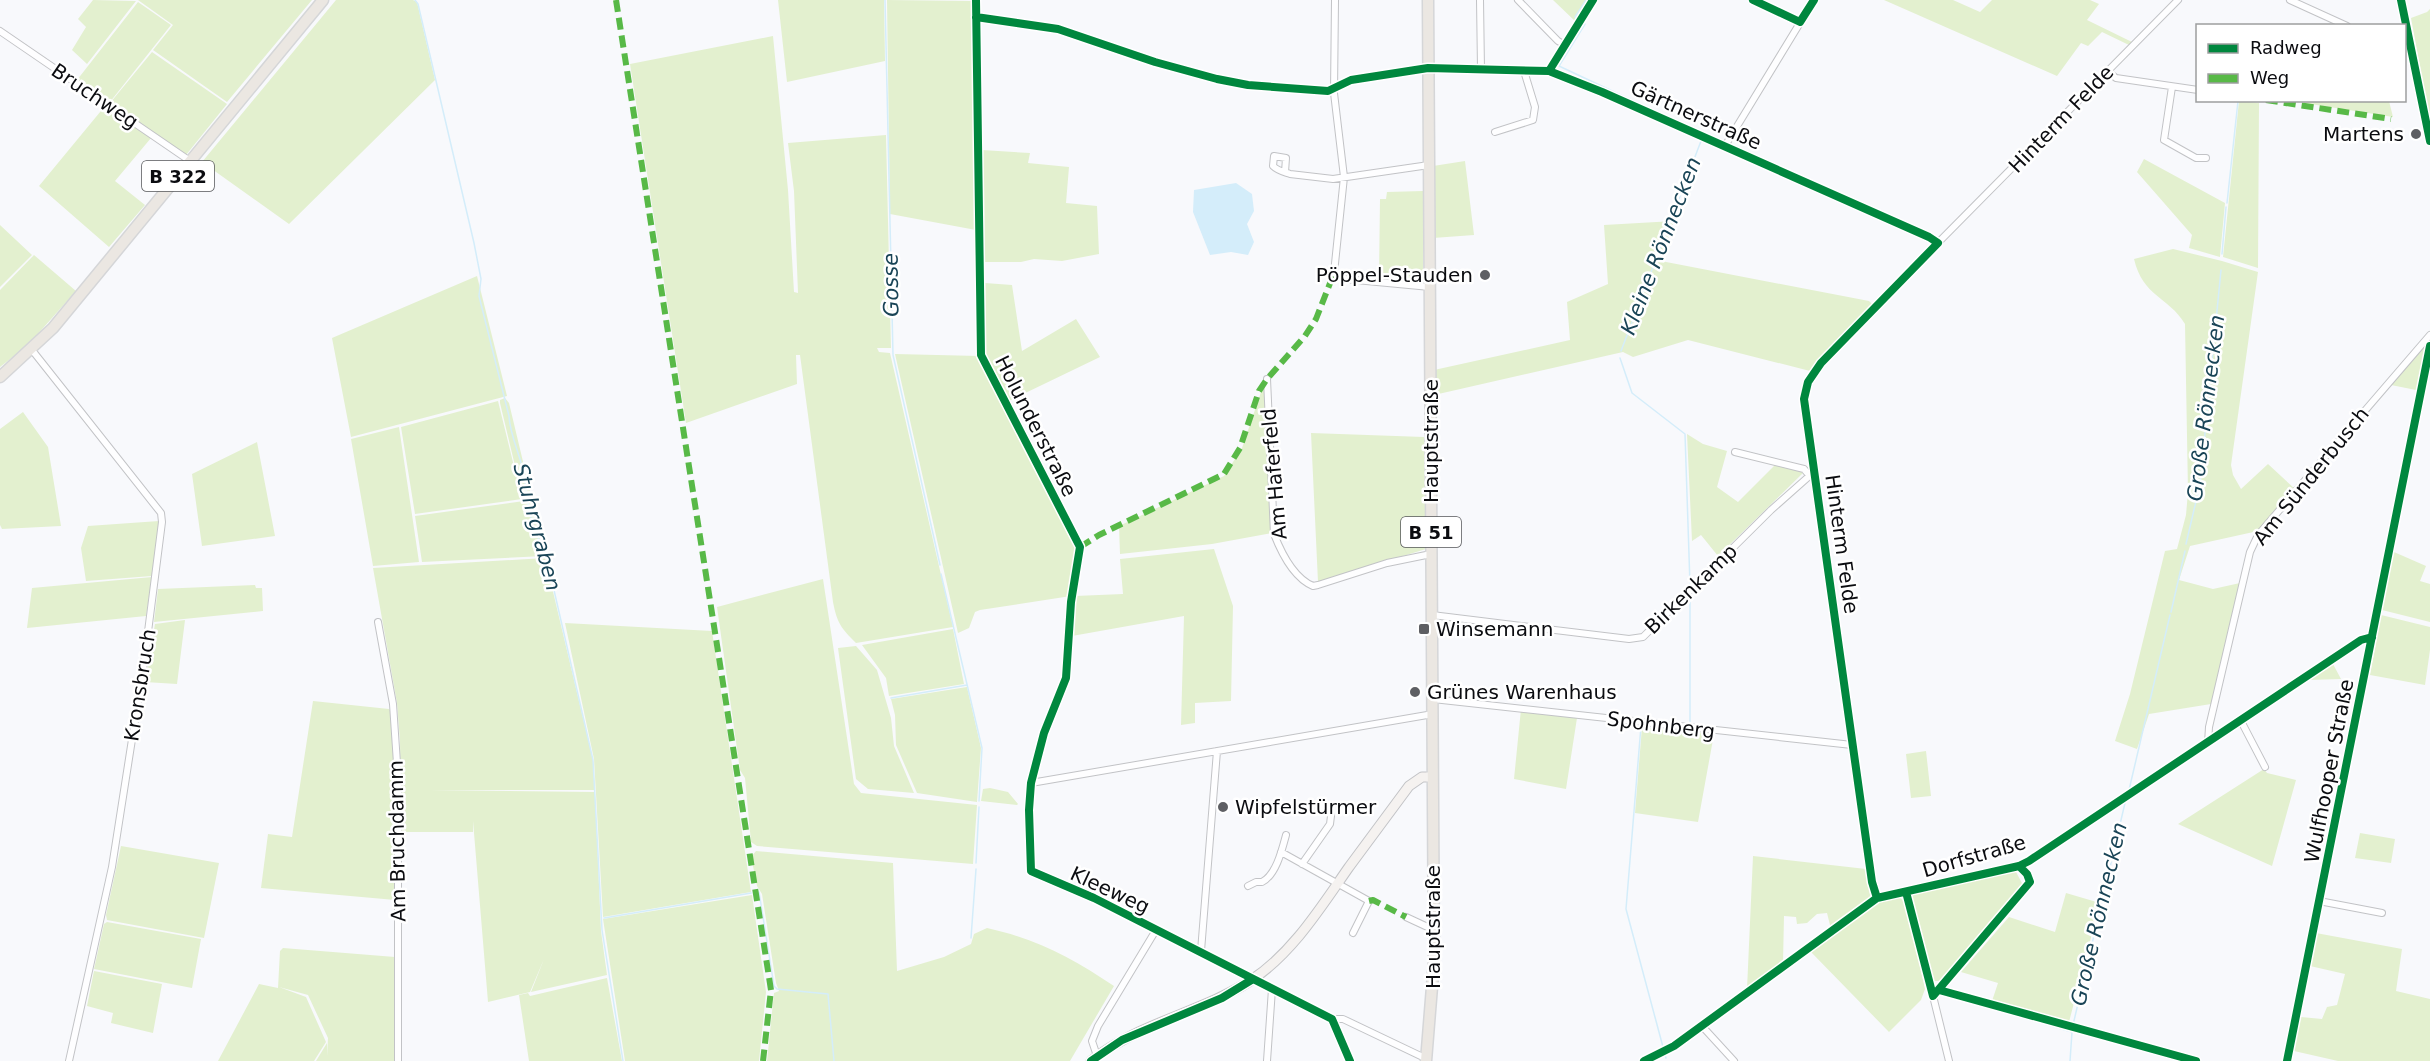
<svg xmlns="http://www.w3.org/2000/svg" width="2430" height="1061" viewBox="0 0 2430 1061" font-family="'DejaVu Sans',sans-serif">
	<rect width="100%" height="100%" fill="#f8f9fc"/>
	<path fill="#e3f0cf" d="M 93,0 L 136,1 L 87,64 L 72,50 L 86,27 L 78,19 Z
		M 138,0 L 312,0 L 227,102 L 153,50 L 173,25 Z
		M 336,0 L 413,0 L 417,2 L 435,80 L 289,224 L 202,162 Z
		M 778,0 L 884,0 L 885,61 L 787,82 Z
		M 887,0 L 973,1 L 976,230 L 890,214 Z
		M 1553,0 L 1590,0 L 1576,22 Z
		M 1884,0 L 1953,0 L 1980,12 L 1992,0 L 2090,0 L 2099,4 L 2087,20 L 2132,42 L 2129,45 L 2102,32 L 2088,46 L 2081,43 L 2057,76 Z
		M 138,2 L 171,25 L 110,102 L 77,80 Z
		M 2430,9 L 2430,121 L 2411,18 L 2427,12 Z
		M 773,36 L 788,190 L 794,292 L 798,293 L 794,191 L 788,143 L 886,135 L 891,348 L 877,348 L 879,352 L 890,353 L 953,627 L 856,643 C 841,628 837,623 833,602 L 800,355 L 796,355 L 797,384 L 686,423 L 630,64 Z
		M 152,52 L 227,104 L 186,155 L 110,103 Z
		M 2239,101 L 2259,103 L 2258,268 L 2223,257 Z
		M 2304,101 L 2389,101 L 2393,117 L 2304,103 Z
		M 105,106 L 151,138 L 115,181 L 145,205 L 109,247 L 39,186 Z
		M 982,150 L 1030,153 L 1028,163 L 1069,167 L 1066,203 L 1097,206 L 1099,254 L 1062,261 L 1034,259 L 1021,262 L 984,262 Z
		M 2144,159 L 2225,203 L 2220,257 L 2189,248 L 2192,235 L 2137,172 Z
		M 1465,161 L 1474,235 L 1433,238 L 1433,166 Z
		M 1423,191 L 1423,284 L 1379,280 L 1380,199 L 1386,199 L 1387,192 Z
		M 1674,221 L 1661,261 L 1869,301 L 1873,305 L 1810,371 L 1688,340 L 1633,357 L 1623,352 L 1434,395 L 1434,370 L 1570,340 L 1567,302 L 1608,284 L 1604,225 Z
		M 0,225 L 32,255 L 0,287 Z
		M 2173,249 L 2222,261 L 2258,272 L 2231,465 L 2233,475 L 2241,489 L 2268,464 L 2295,489 L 2258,531 L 2190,546 L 2179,580 L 2213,589 L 2240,583 L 2211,704 L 2149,714 L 2137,749 L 2115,741 L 2130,694 L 2165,551 L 2177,549 L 2186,515 L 2188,492 L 2185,324 C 2168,296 2143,297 2134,259 Z
		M 34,255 L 76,291 L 28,345 L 0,367 L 0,290 Z
		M 477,276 L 507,396 L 351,437 L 332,338 Z
		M 985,283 L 1012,285 L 1022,351 L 1076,319 L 1100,357 L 1009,401 L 986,355 Z
		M 2423,347 L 2425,348 L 2416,390 L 2391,385 Z
		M 895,354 L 979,356 L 1078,548 L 1071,596 L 980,610 L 975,612 L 969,628 L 958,633 Z
		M 1265,387 L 1272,533 L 1212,544 L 1120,554 L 1119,526 L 1224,476 L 1242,448 L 1261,392 Z
		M 505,398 L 509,403 L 531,495 L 528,497 L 522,495 L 500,403 L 500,400 Z
		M 498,401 L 522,499 L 415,514 L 401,427 Z
		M 23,412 L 48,447 L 61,526 L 2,529 L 0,525 L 0,429 Z
		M 399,427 L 419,562 L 373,566 L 351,439 Z
		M 1311,433 L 1424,437 L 1426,549 L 1318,582 Z
		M 1687,434 L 1703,444 L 1727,451 L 1717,487 L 1738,502 L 1776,464 L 1800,470 L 1803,473 L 1718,556 L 1701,535 L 1692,541 Z
		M 257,442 L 275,536 L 202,546 L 192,474 Z
		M 531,500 L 544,556 L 422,562 L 415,516 Z
		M 159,521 L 152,576 L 86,581 L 81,548 L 88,526 Z
		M 1214,549 L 1233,606 L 1231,701 L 1195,703 L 1195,723 L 1181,725 L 1184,616 L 1072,636 L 1075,596 L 1123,594 L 1120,559 Z
		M 2394,552 L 2426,566 L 2420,581 L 2430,584 L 2430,622 L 2382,610 Z
		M 545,558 L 593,760 L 595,790 L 430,790 L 595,792 L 601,931 L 607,975 L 531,992 L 544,959 L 530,992 L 488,1002 L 473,821 L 473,832 L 401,832 L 400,741 L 397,703 L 373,568 Z
		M 152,577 L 146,616 L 27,628 L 32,588 Z
		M 823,579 L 854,784 L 861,793 L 977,805 L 973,864 L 757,846 L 751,842 L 745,778 L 740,770 L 717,607 Z
		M 255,585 L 256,588 L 262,588 L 263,611 L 154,622 L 158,589 Z
		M 2381,615 L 2430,627 L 2430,650 L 2425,685 L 2370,675 Z
		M 185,620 L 177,684 L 145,682 L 155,624 Z
		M 565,623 L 712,631 L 751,892 L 603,917 L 594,759 Z
		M 953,629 L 964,684 L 889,696 L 886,678 L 862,645 Z
		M 856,646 L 877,670 L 891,718 L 894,746 L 914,793 L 868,789 L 856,779 L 838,648 Z
		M 2333,664 L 2341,679 L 2309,680 L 2307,679 Z
		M 967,687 L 981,748 L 977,802 L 917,793 L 896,745 L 895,715 L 891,699 Z
		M 313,701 L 389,709 L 392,713 L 396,791 L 395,900 L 261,888 L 268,834 L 292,837 Z
		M 1521,709 L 1577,718 L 1566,789 L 1514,779 Z
		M 1642,727 L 1714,734 L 1698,822 L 1635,813 Z
		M 1926,751 L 1931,796 L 1911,798 L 1906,754 Z
		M 2264,769 L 2267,773 L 2296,780 L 2272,866 L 2178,824 Z
		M 990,788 L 1008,792 L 1018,804 L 1017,805 L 981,801 L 983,789 Z
		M 2360,833 L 2395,839 L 2391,863 L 2355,858 Z
		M 121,846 L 219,863 L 204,938 L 107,920 L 106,915 Z
		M 756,851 L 893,863 L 897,971 L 944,957 L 971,944 L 974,934 L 987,928 C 1037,939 1072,958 1114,986 L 1070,1061 L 767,1061 L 774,993 L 779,991 L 776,983 L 762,894 L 757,886 L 752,861 L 751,857 Z
		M 1753,856 L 1866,869 L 1870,895 L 1870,899 L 1831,929 L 1827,913 L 1817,914 L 1807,923 L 1797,924 L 1796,917 L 1784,916 L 1783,963 L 1747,989 Z
		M 2016,872 L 2023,885 L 1943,981 L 1934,981 L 1911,897 L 1913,894 Z
		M 2066,893 L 2100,903 L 2069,1022 L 1992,1001 L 1998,983 L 1961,972 L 2009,917 L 2055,932 Z
		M 752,895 L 766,992 L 759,1061 L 625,1061 L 603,919 Z
		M 1899,897 L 1906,903 L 1925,989 L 1921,1000 L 1889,1032 L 1810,951 L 1879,901 Z
		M 107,922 L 201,939 L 192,988 L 94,969 L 104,924 Z
		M 2316,933 L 2402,949 L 2396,991 L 2430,999 L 2430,1061 L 2338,1061 L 2294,1051 L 2301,1017 L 2322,1019 L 2327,1007 L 2337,1005 L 2345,974 L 2310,966 Z
		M 283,948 L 395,957 L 396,1061 L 316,1061 L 327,1043 L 327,1056 L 328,1038 L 308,995 L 279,987 L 306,997 L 326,1042 L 314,1061 L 218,1061 L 259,984 L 278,988 L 280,951 Z
		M 94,971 L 162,984 L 153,1033 L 111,1023 L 113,1013 L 87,1006 Z
		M 607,978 L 622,1061 L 529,1061 L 519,995 L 528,993 L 530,996 Z"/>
	<path fill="#d4edfa" d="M 1236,183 L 1252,194 L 1254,211 L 1247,224 L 1254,242 L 1248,255 L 1231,252 L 1210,255 L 1193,212 L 1194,190 Z"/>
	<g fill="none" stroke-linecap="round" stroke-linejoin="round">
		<path stroke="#d4edfa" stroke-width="1.5" d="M 415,0 L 418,4 L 474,243 L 481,279 L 479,296 L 509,416 C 510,436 520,454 524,474 C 527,495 528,514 536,534 C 539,540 543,544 545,551 L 593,760 L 602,930 L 623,1061
			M 885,0 L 893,355 L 940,565
			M 1578,19 L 1575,17 L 1586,0
			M 1585,24 L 1559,66 L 1695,130
			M 2227,203 L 2238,101
			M 2222,254 L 2226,207
			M 1621,351 L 1701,141
			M 1620,358 L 1632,393 L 1685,434 L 1690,585
			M 2186,544 L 2200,484 L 2221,270
			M 941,574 L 982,748 L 979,801
			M 1690,597 L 1690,724
			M 2171,612 L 2185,551
			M 891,698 L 967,685
			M 2129,790 L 2170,615
			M 976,863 L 979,807
			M 759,892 L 774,986 L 777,989 L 828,994 L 834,1061
			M 604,918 L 751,893
			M 971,938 L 976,869
			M 1971,1003 L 2072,1032 L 2070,1061
			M 2073,1025 L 2125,803
			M 2082,1034 L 2179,1061
			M 1663,1047 L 1626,909 L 1641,726 L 1691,731
			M 1665,1055 L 1666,1058"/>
		<defs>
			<path id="street" d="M 976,0 L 981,355 L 1080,547 L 1071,602 L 1066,678 L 1044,733 L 1031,783 L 1029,810 L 1031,871 L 1094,898 L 1332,1019 L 1350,1061
				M 1335,0 L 1334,93 L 1344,177 L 1334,273 L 1345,279 L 1430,287
				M 1480,0 L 1481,69
				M 1518,0 L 1558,41 L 1565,45
				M 1753,0 L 1800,22
				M 2290,0 L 2347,26
				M 2401,0 L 2430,141
				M 0,31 L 190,161
				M 1549,71 L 1593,0
				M 2107,71 L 2116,78 L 2198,90
				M 1217,79 L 1248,85 L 1328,91 L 1351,80 L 1428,68 L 1549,71 L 1602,92 L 1929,237 L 1938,243
				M 2172,87 L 2164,140 L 2196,158 L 2206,158
				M 1495,132 L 1533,120 L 1535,107 L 1524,71
				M 1725,146 L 1814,0
				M 1285,172 L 1286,158 L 1274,156 L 1273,166 C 1278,171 1284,172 1290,174 L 1333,179 L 1429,165
				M 32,350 L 161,513 L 162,522 L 144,663 L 112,867 L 69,1061
				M 1267,379 L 1274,534 C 1281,552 1294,578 1313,586 L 1318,585 L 1387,563 L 1431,554
				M 1735,452 L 1804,469 L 1809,475
				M 1432,615 L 1629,639 L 1643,637 L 1771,510 L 1815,471
				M 378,622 L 393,704 L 398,778 L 398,1061
				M 1433,699 L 1852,745
				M 2241,721 L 2265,767
				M 2208,743 L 2209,727 L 2250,552 L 2258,535 L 2430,335
				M 1031,783 L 1433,714
				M 1281,852 L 1369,901 L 1353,933
				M 1302,864 L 1330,824 L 1331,816
				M 1248,886 L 1256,882 L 1262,882 C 1276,875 1282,850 1286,835
				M 1906,892 L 1933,996 L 1939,990 L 1967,998
				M 1877,898 L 1872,882 L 1804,399 L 1808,382 L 1831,351 L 2178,0
				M 2319,901 L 2382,913
				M 1406,917 L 1434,930
				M 1201,951 L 1217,751
				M 1933,996 L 1949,1061
				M 1332,1019 L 1343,1019 L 1427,1059
				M 1701,1025 L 1734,1061
				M 1097,1056 L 1092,1041 L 1098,1026 L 1156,930
				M 1267,1061 L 1272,989
				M 1644,1061 L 1674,1046 L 1877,898 L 2019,866 L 2029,861 L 2361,640 L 2372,637
				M 2287,1061 L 2430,346"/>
			<path id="secondary" d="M 1091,1061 C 1138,1023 1200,1013 1250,981 C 1292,954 1321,907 1349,867 C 1369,840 1389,813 1409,786 L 1422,777 L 1432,777"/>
			<path id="primary" d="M 0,377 L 53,328 L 323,0
				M 1426,1061 L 1434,962 L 1428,0"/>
		</defs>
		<use href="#street" stroke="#c2c3c6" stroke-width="8"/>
		<use href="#secondary" stroke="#c2c3c6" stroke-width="11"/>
		<use href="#primary" stroke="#d5d6d8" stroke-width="13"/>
		<use href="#street" stroke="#fefeff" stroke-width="6"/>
		<use href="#secondary" stroke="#f5f2f0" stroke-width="9"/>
		<use href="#primary" stroke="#ebe7e2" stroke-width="10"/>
		<path stroke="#58b947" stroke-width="6" stroke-dasharray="12 6" stroke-linecap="butt" d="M 616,0 L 771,990 L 763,1061
			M 2266,100 L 2391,119
			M 1080,547 L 1099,535 L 1224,474 L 1240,448 L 1259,391 L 1267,379 L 1305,336 L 1316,319 L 1334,273
			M 1369,901 L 1373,900 L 1406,917"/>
		<defs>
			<path id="cycleway" d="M 976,0 L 981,355 L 1080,547 L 1071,602 L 1066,678 L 1044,733 L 1031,783 L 1029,810 L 1031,871 L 1094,898 L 1332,1019 L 1350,1061
				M 1753,0 L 1800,22 L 1814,0
				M 2401,0 L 2430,141
				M 976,17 L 1058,29 L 1155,62 L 1217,79 L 1248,85 L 1328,91 L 1351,80 L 1428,68 L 1549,71 L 1602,92 L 1929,237 L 1938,243 L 1821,363 L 1808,382 L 1804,399 L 1872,882 L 1877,898
				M 1549,71 L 1593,0
				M 1906,892 L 1933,996 L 2030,882 L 2027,874 L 2019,866
				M 1939,990 L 2196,1061
				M 1091,1061 L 1122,1040 L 1222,998 L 1253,979
				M 1644,1061 L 1674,1046 L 1877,898 L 2019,866 L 2029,861 L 2361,640 L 2372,637
				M 2287,1061 L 2430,346"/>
		</defs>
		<use href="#cycleway" stroke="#fff" stroke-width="11"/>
		<use href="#cycleway" stroke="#00873e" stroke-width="8"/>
	</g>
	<g fill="#5e5f63" stroke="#fff" stroke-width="2">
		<circle cx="2416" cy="134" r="6"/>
		<circle cx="1485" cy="275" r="6"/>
		<rect x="1418" y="623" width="12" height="12" rx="3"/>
		<circle cx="1415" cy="692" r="6"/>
		<circle cx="1223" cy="807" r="6"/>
	</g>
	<g text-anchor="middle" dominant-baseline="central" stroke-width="5" stroke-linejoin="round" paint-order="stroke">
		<g fill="#fff" stroke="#545558" stroke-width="1.5">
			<rect x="142" y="161" width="72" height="30" rx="4.5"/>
			<rect x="1401" y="517" width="60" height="30" rx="4.5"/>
		</g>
		<g font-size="18" font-weight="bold" fill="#0b0c10">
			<text x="178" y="176">B 322</text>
			<text x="1431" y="532">B 51</text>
		</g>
		<g font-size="20" fill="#0b0c10" stroke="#fff">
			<text transform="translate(95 96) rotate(34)">Bruchweg</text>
			<text transform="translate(1696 115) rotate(24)">Gärtnerstraße</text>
			<text transform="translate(2061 119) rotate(-46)">Hinterm Felde</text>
			<text transform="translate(1036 426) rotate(63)">Holunderstraße</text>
			<text transform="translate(1431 441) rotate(-90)">Hauptstraße</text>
			<text transform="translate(1274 474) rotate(-95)">Am Haferfeld</text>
			<text transform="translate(2311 476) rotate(-51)">Am Sünderbusch</text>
			<text transform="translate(1842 544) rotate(82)">Hinterm Felde</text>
			<text transform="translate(1691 589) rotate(-44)">Birkenkamp</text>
			<text transform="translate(140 685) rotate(-81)">Kronsbruch</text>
			<text transform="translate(1661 725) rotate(7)">Spohnberg</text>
			<text transform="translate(2329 771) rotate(-79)">Wulfhooper Straße</text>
			<text transform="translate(397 841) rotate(-91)">Am Bruchdamm</text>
			<text transform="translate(1974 856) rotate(-16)">Dorfstraße</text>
			<text transform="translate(1110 890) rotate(25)">Kleeweg</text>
			<text transform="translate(1433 927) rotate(-90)">Hauptstraße</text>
		</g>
		<g font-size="20" fill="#0b0c10" stroke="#fff" text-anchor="start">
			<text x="2404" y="134" text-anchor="end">Martens</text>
			<text x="1473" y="275" text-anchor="end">Pöppel-Stauden</text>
			<text x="1436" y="629">Winsemann</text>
			<text x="1427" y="692">Grünes Warenhaus</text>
			<text x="1235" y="807">Wipfelstürmer</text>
		</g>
		<g font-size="21" font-style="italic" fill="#194456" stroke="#fff">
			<text transform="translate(1661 246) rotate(-69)">Kleine Rönnecken</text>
			<text transform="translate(891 285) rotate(-91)">Gosse</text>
			<text transform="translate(2206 408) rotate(-83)">Große Rönnecken</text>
			<text transform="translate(537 527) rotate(75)">Stuhrgraben</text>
			<text transform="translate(2099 914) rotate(-77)">Große Rönnecken</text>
		</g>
	</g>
	<rect x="2196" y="24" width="210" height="78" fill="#ffffff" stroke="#9d9e9f" stroke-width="1.5"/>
	<rect x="2208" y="44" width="30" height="9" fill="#00873e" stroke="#9d9e9f" stroke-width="1.5"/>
	<text x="2250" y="54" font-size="18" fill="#0b0c10">Radweg</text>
	<rect x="2208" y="74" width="30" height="9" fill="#58b947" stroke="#9d9e9f" stroke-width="1.5"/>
	<text x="2250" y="84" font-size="18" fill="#0b0c10">Weg</text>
</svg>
